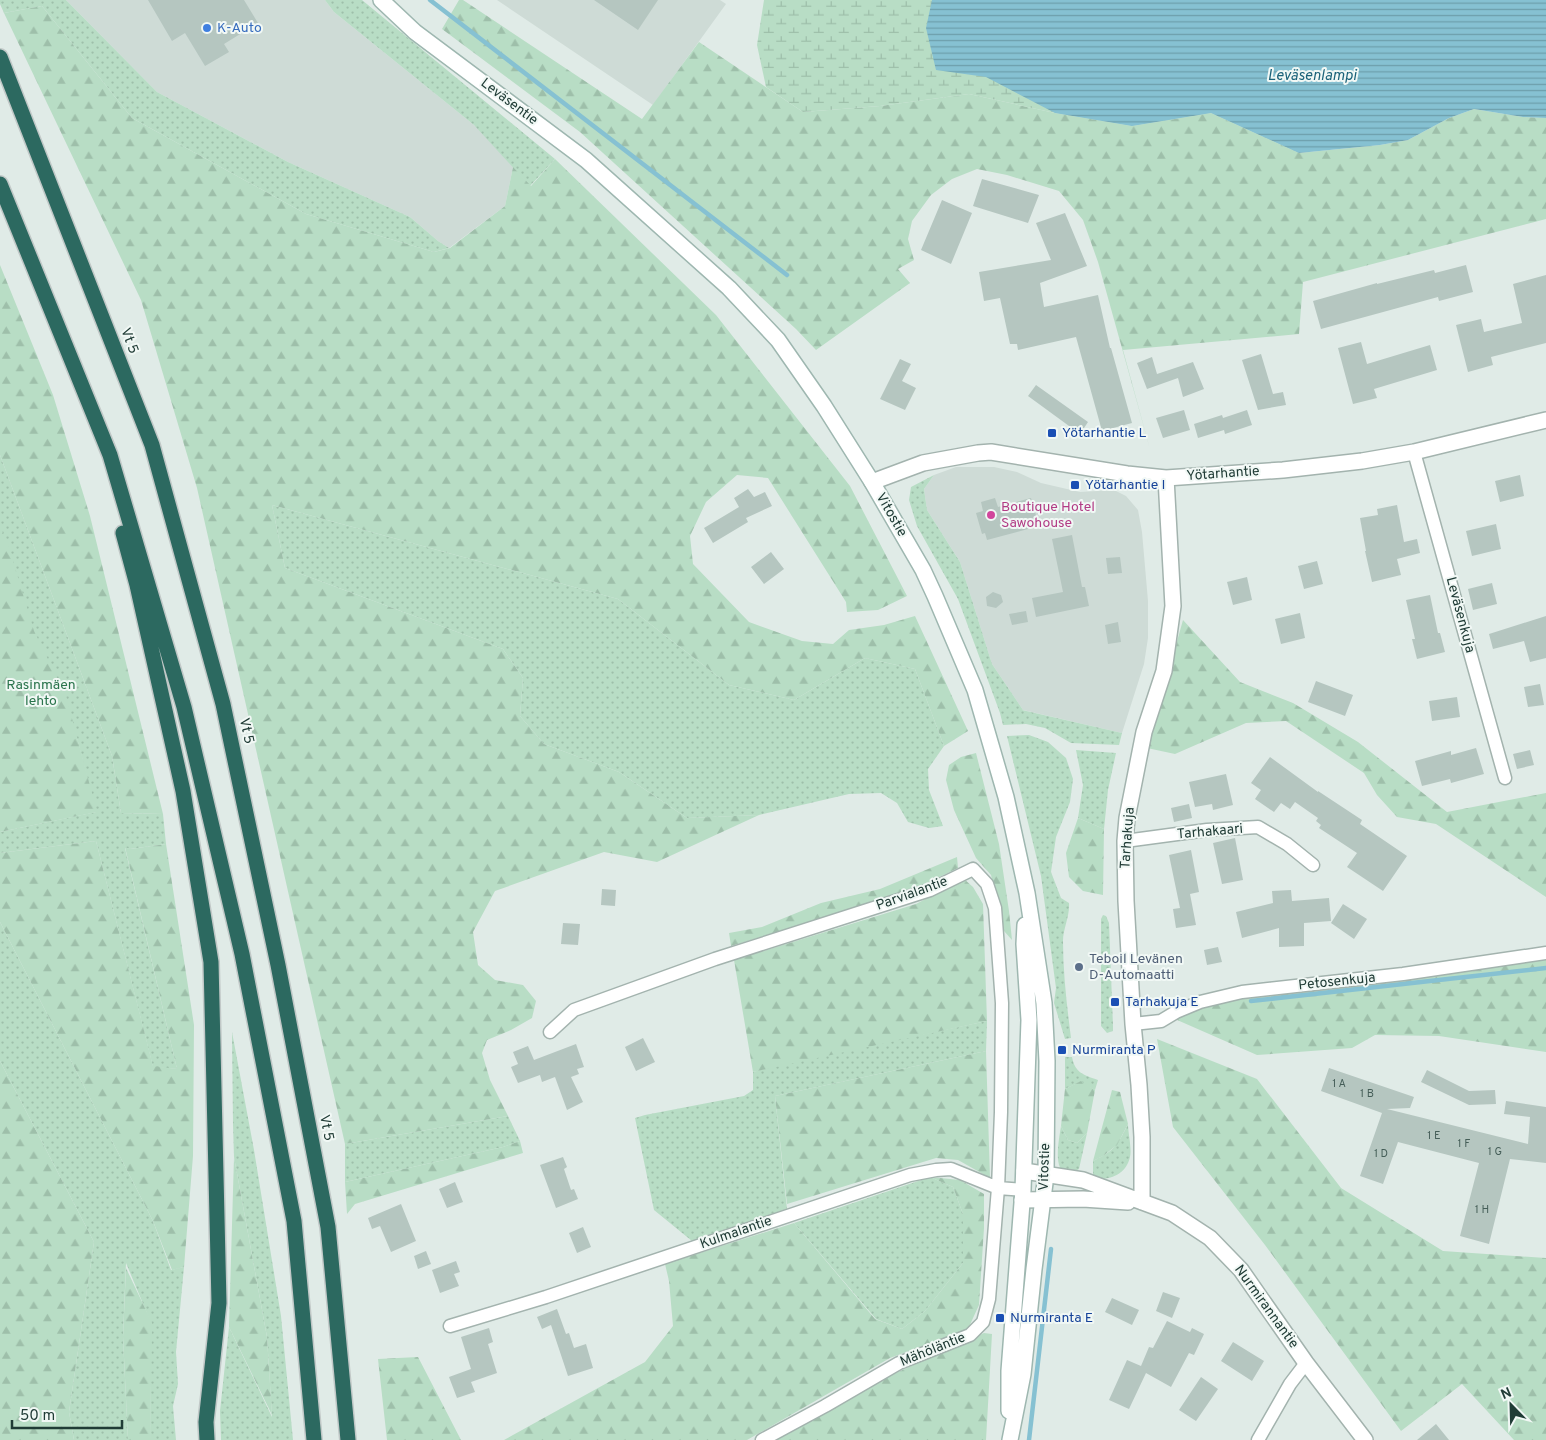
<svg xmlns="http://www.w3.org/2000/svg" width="1546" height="1440" viewBox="0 0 1546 1440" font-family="Overpass,sans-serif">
	<defs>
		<pattern id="grass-dots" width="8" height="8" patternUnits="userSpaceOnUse" patternTransform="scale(1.25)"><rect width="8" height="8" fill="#b8ddc5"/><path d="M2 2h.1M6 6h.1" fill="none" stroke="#9ebfaa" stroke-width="1.8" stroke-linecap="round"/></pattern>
		<pattern id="forest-firs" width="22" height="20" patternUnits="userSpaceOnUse" patternTransform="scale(1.25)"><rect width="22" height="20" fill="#b8ddc5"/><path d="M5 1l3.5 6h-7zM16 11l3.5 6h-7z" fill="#9ebfaa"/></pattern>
		<pattern id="wetland-marsh" width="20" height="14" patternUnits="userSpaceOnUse" patternTransform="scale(1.25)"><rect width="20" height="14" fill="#b8ddc5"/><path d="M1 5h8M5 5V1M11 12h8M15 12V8" fill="none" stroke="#9ebfaa"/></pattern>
		<pattern id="water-rules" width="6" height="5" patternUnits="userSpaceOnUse" patternTransform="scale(1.25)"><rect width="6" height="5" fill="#86c1d2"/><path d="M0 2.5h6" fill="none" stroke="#6d9eab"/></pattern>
	</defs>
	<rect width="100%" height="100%" fill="#e0ebe7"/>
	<path fill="#cedbd6" d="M 66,0 L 325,0 L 334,12 L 479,129 L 513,167 L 505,206 L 449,248 L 438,241 L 410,217 L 288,162 L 157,92 Z
		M 497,0 L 720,0 L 726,4 L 653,105 Z
		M 956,467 L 994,467 L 1017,472 L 1041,483 L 1080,492 L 1114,490 L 1126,496 L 1138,510 L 1142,532 L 1148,601 L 1148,638 L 1144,664 L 1122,733 L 1023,710 L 992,664 L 960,562 L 927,510 L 924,489 L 934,475 Z"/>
	<path fill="url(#grass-dots)" d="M 0,0 L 66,0 L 157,92 L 288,162 L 410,217 L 438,241 L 449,248 L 434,252 L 306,214 L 132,118 L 42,6 L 4,13 L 0,4 Z
		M 325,0 L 362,0 L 555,159 L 530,186 L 474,125 L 334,12 Z
		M 0,455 L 112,756 L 121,813 L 163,814 L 166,844 L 130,849 L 125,848 L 177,1069 L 153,1067 L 96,841 L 0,853 L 0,832 L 96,812 L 77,738 L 0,733 Z
		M 934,475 L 924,489 L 927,510 L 960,562 L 992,664 L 1023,710 L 1022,710 L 1122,733 L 1119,745 L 1071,743 L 1045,728 L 1026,724 L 1003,725 L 1000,713 L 958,599 L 917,526 L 909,500 L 911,487 Z
		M 272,505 L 618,599 L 729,685 L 794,700 L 865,658 L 915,669 L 944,746 L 928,769 L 929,790 L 943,826 L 929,828 L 908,822 L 897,803 L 881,793 L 849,794 L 759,815 L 687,818 L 619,772 L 544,744 L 520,716 L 523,678 L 503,649 L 285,568 Z
		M 1029,735 L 1048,742 L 1066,758 L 1073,779 L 1070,802 L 1056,837 L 1051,872 L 1061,898 L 1069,903 C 1070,916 1063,929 1063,941 C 1063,974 1067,1006 1071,1038 L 1065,1039 L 1054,1003 L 1056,988 L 1041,876 L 1007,736 Z
		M 1076,750 L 1116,753 L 1108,790 L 1104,829 L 1078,818 L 1083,785 Z
		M 1103,915 L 1106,916 L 1109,923 L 1113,1026 L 1113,1031 L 1107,1033 L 1101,1026 L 1101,919 Z
		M 0,922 L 153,1221 L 171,1270 L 184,1267 L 176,1352 L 178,1384 L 173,1406 L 176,1440 L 150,1440 L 151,1323 L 126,1263 L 123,1337 L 128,1440 L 74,1440 L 69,1412 L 94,1242 L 0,1061 Z
		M 987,1021 L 986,1051 L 775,1096 L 787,1209 L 692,1241 L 654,1210 L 635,1118 L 645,1115 L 744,1096 L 753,1090 L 753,1072 L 791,1062 Z
		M 232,1032 L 254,1150 L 281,1316 L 293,1440 L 221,1440 L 220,1411 L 229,1327 L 272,1417 L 267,1337 L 234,1157 L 233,1125 Z
		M 1065,1057 L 1072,1057 C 1075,1073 1084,1075 1098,1080 L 1095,1090 L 1080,1082 L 1065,1089 Z
		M 508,1116 L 520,1141 L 503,1147 L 345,1182 L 345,1144 Z
		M 1128,1124 C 1128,1133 1132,1149 1130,1157 C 1126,1175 1109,1181 1093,1178 L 1093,1161 C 1115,1150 1117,1146 1128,1124 Z
		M 1061,1126 L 1068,1140 L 1077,1143 L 1087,1133 L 1079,1169 C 1049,1186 1059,1140 1061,1126 Z
		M 930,1177 L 953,1187 L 963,1214 L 963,1263 L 925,1311 L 902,1329 L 876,1319 L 794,1223 Z"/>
	<path fill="url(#forest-firs)" d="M 459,0 L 463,0 L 642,119 L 699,42 L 803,112 L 880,106 L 969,94 L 1055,113 L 1132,126 L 1211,113 L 1299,153 L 1380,145 L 1408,140 L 1449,118 L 1474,109 L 1523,117 L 1546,118 L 1546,219 L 1303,282 L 1299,334 L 1123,350 L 1150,449 L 1098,262 L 1083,220 L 1059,191 L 1007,175 L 977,169 L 952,179 L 931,195 L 912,221 L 908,239 L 914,260 L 898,269 L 910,283 L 816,350 L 796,329 L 580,132 L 442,29 Z
		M 42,6 L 132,118 L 306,214 L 434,252 L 450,248 L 505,206 L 513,167 L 531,186 L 555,159 L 716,315 L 850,486 L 907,596 L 878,610 L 847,612 L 846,602 L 768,478 L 737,475 L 706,502 L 690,536 L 693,564 L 749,622 L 802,641 L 833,644 L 849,630 L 884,625 L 915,616 L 968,731 L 944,746 L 915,669 L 865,658 L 794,700 L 729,685 L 618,599 L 272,505 L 285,568 L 503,649 L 523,678 L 520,716 L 544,744 L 619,772 L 687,818 L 759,815 L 657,862 L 604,852 L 495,891 L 473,932 L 478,965 L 495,980 L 523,985 L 536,1001 L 532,1018 L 511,1030 L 487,1040 L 482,1053 L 490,1080 L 508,1116 L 345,1144 L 197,488 L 141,300 L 4,13 Z
		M 0,265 L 53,395 L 90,516 L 163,814 L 121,813 L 112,756 L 0,455 Z
		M 0,526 L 8,544 L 34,631 L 66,696 L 97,812 L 0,832 Z
		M 1183,620 L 1240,682 L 1293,703 L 1358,742 L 1447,812 L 1546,793 L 1546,897 L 1436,824 L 1397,817 L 1377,795 L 1364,773 L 1286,721 L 1246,723 L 1175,754 L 1147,748 Z
		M 976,753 L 999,844 L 1009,911 L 1012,940 L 1004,931 L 991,875 L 976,858 L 954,810 L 946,780 L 949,765 L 961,757 Z
		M 1078,818 L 1104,829 L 1103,895 L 1083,891 L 1069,877 L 1066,853 Z
		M 96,841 L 153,1066 L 177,1069 L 125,847 L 130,849 L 166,844 L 194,1025 L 193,1156 L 184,1267 L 172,1270 L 153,1221 L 0,922 L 0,853 Z
		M 957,857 L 958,868 L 906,893 L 731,946 L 729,933 L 762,927 L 821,903 L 880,889 Z
		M 964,879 L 973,887 L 983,904 L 987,1021 L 753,1072 L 734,960 L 916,904 Z
		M 1546,960 L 1546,1052 L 1439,1036 L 1375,1035 L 1352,1048 L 1257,1055 L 1168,1016 L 1237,997 Z
		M 1157,1039 L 1257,1079 L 1341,1188 L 1443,1251 L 1546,1258 L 1546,1440 L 1514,1440 L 1462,1384 L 1401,1431 L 1265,1245 L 1173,1127 Z
		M 986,1051 L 990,1178 L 958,1160 L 936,1158 L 787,1204 L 775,1096 Z
		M 0,1061 L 94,1242 L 69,1412 L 74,1440 L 0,1440 Z
		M 1081,1081 L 1095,1090 L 1087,1133 L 1077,1143 L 1068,1140 L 1061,1126 L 1065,1089 Z
		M 1112,1090 L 1120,1092 L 1128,1124 L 1117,1145 L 1103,1156 L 1093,1161 Z
		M 520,1141 L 523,1153 L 355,1204 L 347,1214 L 345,1182 L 503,1147 Z
		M 234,1157 L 267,1337 L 272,1415 L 229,1327 Z
		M 930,1177 L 960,1180 L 984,1194 L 984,1228 L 979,1305 L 968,1329 L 890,1358 L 747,1440 L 504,1440 L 645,1362 L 673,1326 L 669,1281 L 665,1264 L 794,1223 L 875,1319 L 902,1329 L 925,1311 L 963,1263 L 963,1214 L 953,1187 Z
		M 126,1268 L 152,1323 L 150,1440 L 128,1440 L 123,1337 Z
		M 984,1333 L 992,1334 L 986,1440 L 772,1440 L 898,1372 Z
		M 418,1357 L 461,1440 L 387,1440 L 378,1359 Z"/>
	<path fill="url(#wetland-marsh)" d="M 764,0 L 1242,0 L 1228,85 L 1299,153 L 1211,113 L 1132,126 L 1055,113 L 969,94 L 880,106 L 803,112 L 766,87 L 757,45 Z"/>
	<path fill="url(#water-rules)" d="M 932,0 L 1546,0 L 1546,118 L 1523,117 L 1474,109 L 1449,118 L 1408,140 L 1380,145 L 1299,153 L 1211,113 L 1132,126 L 1055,113 L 986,77 L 936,70 L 926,28 Z"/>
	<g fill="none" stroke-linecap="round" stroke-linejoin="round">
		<path stroke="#86c1d2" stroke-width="4.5" d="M 430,0 L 787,275
			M 1251,1001 L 1546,968
			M 1029,1440 L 1051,1249"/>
	</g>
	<path fill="#b5c6c0" d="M 148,0 L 244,0 L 258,23 L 224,44 L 229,52 L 205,66 L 185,33 L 172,41 Z
		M 594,0 L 658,0 L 638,30 Z
		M 982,179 L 1039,195 L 1028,223 L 973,206 Z
		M 942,200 L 972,213 L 951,264 L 921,250 Z
		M 1065,213 L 1087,266 L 1040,283 L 1044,307 L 1098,295 L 1110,348 L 1111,348 L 1132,423 L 1102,431 L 1076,337 L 1018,350 L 1017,344 L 1010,344 L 1000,298 L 984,301 L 979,272 L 1051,260 L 1036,223 Z
		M 1466,265 L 1473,292 L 1439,301 L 1438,297 L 1321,329 L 1313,301 L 1377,283 L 1377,284 L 1434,270 L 1435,273 Z
		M 1546,275 L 1546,343 L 1491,357 L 1493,365 L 1468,372 L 1456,325 L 1481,319 L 1484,332 L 1522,323 L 1513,284 Z
		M 1361,342 L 1367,364 L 1430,345 L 1437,370 L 1374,389 L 1377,398 L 1353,404 L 1338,348 Z
		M 1261,354 L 1273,394 L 1283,392 L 1286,405 L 1258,410 L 1242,360 Z
		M 1152,357 L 1157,374 L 1193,362 L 1204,389 L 1183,397 L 1178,378 L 1147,389 L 1137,363 Z
		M 900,359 L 911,364 L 902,381 L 916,388 L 905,410 L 880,399 Z
		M 1036,385 L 1088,422 L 1080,434 L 1028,396 Z
		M 1184,410 L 1190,430 L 1163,438 L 1156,418 Z
		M 1247,410 L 1252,425 L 1225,434 L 1224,430 L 1198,438 L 1194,424 L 1222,415 L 1223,418 Z
		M 1520,475 L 1524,496 L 1500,502 L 1495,481 Z
		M 748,489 L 754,497 L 765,492 L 772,506 L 746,518 L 748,522 L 713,543 L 704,528 L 739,507 L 734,498 Z
		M 995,498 L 998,507 L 1031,498 L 1039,526 L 987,540 L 985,533 L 982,534 L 976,513 L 983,511 L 981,502 Z
		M 1397,505 L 1404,542 L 1417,539 L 1420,553 L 1397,559 L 1401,575 L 1372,582 L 1365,551 L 1366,551 L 1360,518 L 1378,515 L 1377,509 Z
		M 1496,524 L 1501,549 L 1472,556 L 1466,531 Z
		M 1072,535 L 1082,587 L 1085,587 L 1089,606 L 1036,617 L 1032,598 L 1063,592 L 1052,539 Z
		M 771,552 L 784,569 L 764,584 L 751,567 Z
		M 1120,557 L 1122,573 L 1108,574 L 1106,558 Z
		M 1317,561 L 1323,584 L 1304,589 L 1298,566 Z
		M 1247,577 L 1252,600 L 1233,605 L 1227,582 Z
		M 1492,583 L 1497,604 L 1473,610 L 1468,589 Z
		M 993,592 L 1001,595 L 1003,602 L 996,608 L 987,606 L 986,597 Z
		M 1430,595 L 1438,633 L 1440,633 L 1445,652 L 1417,659 L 1412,639 L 1415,639 L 1406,600 Z
		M 1026,611 L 1028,622 L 1012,625 L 1009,614 Z
		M 1300,613 L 1305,638 L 1281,644 L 1275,619 Z
		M 1546,616 L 1546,658 L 1530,662 L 1524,641 L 1493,649 L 1489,634 Z
		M 1118,622 L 1121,642 L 1108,644 L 1105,625 Z
		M 1316,681 L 1353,695 L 1345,716 L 1308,702 Z
		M 1540,684 L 1544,705 L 1528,707 L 1524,687 Z
		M 1457,697 L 1460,717 L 1432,721 L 1429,701 Z
		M 1476,748 L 1484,774 L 1451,783 L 1450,779 L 1422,786 L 1415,761 L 1451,751 L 1451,755 Z
		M 1530,750 L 1534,765 L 1517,769 L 1513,754 Z
		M 1270,757 L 1318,792 L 1318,791 L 1362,820 L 1360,824 L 1407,856 L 1383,891 L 1347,867 L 1357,853 L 1319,828 L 1321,825 L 1316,821 L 1318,818 L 1295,802 L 1290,809 L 1281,803 L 1274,812 L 1255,799 L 1261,790 L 1251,783 Z
		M 1226,774 L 1233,805 L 1213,810 L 1212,804 L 1195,807 L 1189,782 Z
		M 1189,804 L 1192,818 L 1174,822 L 1171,808 Z
		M 1235,838 L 1243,880 L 1222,884 L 1213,843 Z
		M 1191,850 L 1199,892 L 1190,894 L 1196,925 L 1176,928 L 1173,909 L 1180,908 L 1169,855 Z
		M 602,889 L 616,890 L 615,906 L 601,905 Z
		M 1291,890 L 1292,901 L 1329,898 L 1331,921 L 1304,923 L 1304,946 L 1279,947 L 1279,928 L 1242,938 L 1236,912 L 1273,903 L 1272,891 Z
		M 1343,904 L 1367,919 L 1354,939 L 1331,923 Z
		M 563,923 L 580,924 L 578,945 L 561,944 Z
		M 1218,947 L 1222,962 L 1207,965 L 1204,950 Z
		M 643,1038 L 655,1062 L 636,1071 L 625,1047 Z
		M 576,1044 L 584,1067 L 577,1069 L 579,1074 L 571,1077 L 583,1102 L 567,1110 L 555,1077 L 542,1082 L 540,1075 L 518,1083 L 511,1067 L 518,1064 L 513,1052 L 528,1046 L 534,1060 Z
		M 1329,1068 L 1414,1097 L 1410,1108 L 1387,1109 L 1528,1144 L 1530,1117 L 1504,1114 L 1506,1101 L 1546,1107 L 1546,1163 L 1510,1159 L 1489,1244 L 1460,1236 L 1479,1163 L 1398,1142 L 1383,1184 L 1360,1176 L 1382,1113 L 1321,1091 Z
		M 1427,1070 L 1469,1091 L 1495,1090 L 1496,1104 L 1469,1105 L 1421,1082 Z
		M 563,1157 L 567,1167 L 564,1169 L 571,1190 L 574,1189 L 578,1199 L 556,1208 L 540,1165 Z
		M 455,1182 L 463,1202 L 447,1208 L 439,1189 Z
		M 401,1204 L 416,1241 L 391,1252 L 380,1226 L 372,1229 L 368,1218 Z
		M 583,1227 L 591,1247 L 577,1253 L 569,1233 Z
		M 426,1251 L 431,1264 L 418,1269 L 414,1256 Z
		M 456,1261 L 460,1272 L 454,1274 L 459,1286 L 440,1293 L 432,1270 Z
		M 1163,1292 L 1180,1298 L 1172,1318 L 1156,1311 Z
		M 1112,1298 L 1139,1310 L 1132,1325 L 1105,1312 Z
		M 557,1309 L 566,1334 L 569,1333 L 574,1348 L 586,1344 L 593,1368 L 568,1376 L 551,1325 L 542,1329 L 537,1317 Z
		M 1167,1321 L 1190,1332 L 1192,1328 L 1204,1334 L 1194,1355 L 1189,1353 L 1171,1387 L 1146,1373 L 1129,1409 L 1109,1400 L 1127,1360 L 1141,1366 L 1149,1347 L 1153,1348 Z
		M 489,1328 L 493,1342 L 488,1344 L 497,1373 L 471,1382 L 475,1392 L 457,1398 L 449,1377 L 471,1369 L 461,1337 Z
		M 1233,1342 L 1264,1361 L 1252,1381 L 1221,1361 Z
		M 1201,1377 L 1218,1389 L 1196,1421 L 1179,1410 Z
		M 1436,1424 L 1449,1440 L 1417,1440 Z"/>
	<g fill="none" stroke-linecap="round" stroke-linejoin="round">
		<defs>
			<path id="minor" d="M 1414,452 L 1505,778
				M 1125,841 L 1207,830 L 1258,827 L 1287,844 L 1313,865
				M 1133,1024 L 1161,1021 L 1176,1012 L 1200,1002 L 1242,992 L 1403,974 L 1546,953
				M 550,1032 L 574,1010 L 715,959 L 930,890 L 973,869 L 987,884 L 995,908 L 1002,1003 L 1001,1112 L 998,1188 L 989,1299 L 983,1322 L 970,1335 L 899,1363 L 825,1406 L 762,1440
				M 450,1326 L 546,1297 L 910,1175 L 936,1170 L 951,1169 L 998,1188 L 1023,1190
				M 1258,1440 L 1290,1384 L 1306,1363"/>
			<path id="tertiary" d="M 872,482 L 923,463 L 978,453 L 991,452 L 1127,474 L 1166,478 L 1283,470 L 1362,461 L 1414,452 L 1546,420
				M 1024,1171 L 1083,1180 L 1172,1213 L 1210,1238 L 1241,1270 L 1306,1363 L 1365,1440
				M 1022,1200 L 1083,1199 L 1128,1202
				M 1142,1202 L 1142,1137 L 1139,1085 L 1133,1024 L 1126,901 L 1125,841 L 1127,818 L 1144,732 L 1164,671 L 1173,606 L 1166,478"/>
			<path id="secondary" d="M 381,0 L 415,32 L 586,160 L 729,288 L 778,340 L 824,406 L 872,482 L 923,570 L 935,596 L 975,690 L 1006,797 L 1027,893 L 1044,1003 L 1047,1061 L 1046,1175 L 1034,1269 L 1023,1374 L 1010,1440
				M 1009,1411 L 1009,1371 L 1023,1190 L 1029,1020 L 1024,944 L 1025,925"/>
			<path id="motorway" d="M 0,57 L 152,445 L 223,704 L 278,965 L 328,1227 L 348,1440
				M 0,184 L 110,455 L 184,707 L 242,954 L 294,1221 L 314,1440
				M 123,533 L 137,585 L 183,791 L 211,962 L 219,1303 L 206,1422 L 207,1440"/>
		</defs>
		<use href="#minor" stroke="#a3b3ae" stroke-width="15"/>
		<use href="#tertiary" stroke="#a3b3ae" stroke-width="18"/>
		<use href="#secondary" stroke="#9eb7b0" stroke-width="18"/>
		<use href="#motorway" stroke="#c1c8c7" stroke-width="18"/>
		<use href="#minor" stroke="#fff" stroke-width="12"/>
		<use href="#tertiary" stroke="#fff" stroke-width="15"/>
		<use href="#secondary" stroke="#fff" stroke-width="15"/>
		<use href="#motorway" stroke="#2c6960" stroke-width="15"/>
	</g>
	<circle fill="#3f7fe0" stroke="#f1f8f5" stroke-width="2" cx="207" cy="28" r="5"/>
	<g fill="#1a4fb4" stroke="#f1f8f5" stroke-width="2">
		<rect x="1047" y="428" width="10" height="10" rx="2.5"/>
		<rect x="1070" y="480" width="10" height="10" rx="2.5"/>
		<rect x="1110" y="997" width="10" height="10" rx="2.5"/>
		<rect x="1057" y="1045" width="10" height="10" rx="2.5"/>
		<rect x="995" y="1313" width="10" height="10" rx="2.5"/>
	</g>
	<circle fill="#d1479c" stroke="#f1f8f5" stroke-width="2" cx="991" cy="515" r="5"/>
	<circle fill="#5c6f8a" stroke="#f1f8f5" stroke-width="2" cx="1079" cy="967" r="5"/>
	<g text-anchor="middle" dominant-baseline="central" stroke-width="4" stroke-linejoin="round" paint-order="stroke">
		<g font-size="11" fill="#455e58">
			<text x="1339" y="1084">1 A</text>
			<text x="1367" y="1094">1 B</text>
			<text x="1434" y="1136">1 E</text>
			<text x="1464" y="1144">1 F</text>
			<text x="1495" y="1152">1 G</text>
			<text x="1381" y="1154">1 D</text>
			<text x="1482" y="1210">1 H</text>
		</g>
		<g font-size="14" fill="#366cbe" stroke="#f1f8f5" text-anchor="start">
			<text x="217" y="28">K-Auto</text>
		</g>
		<g font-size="14" fill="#203c36" stroke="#f1f8f5">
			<text transform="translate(509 102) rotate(37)">Leväsentie</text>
			<text transform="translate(129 341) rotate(69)">Vt 5</text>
			<text transform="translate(1223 474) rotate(-4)">Yötarhantie</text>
			<text transform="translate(891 515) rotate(60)">Vitostie</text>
			<text transform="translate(1460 615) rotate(75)">Leväsenkuja</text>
			<text transform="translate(246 731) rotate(78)">Vt 5</text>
			<text transform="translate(1210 832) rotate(-5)">Tarhakaari</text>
			<text transform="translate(1128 838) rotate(-86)">Tarhakuja</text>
			<text transform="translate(912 894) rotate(-20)">Parvialantie</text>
			<text transform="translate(1337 982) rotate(-6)">Petosenkuja</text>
			<text transform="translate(326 1128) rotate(79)">Vt 5</text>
			<text transform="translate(1045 1167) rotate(-88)">Vitostie</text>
			<text transform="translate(736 1233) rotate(-19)">Kulmalantie</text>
			<text transform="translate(1266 1307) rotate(54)">Nurmirannantie</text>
			<text transform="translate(933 1350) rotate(-22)">Mähöläntie</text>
		</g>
		<g font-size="14" fill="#164399" stroke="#f1f8f5" text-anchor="start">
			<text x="1062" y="433">Yötarhantie L</text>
			<text x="1085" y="485">Yötarhantie I</text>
			<text x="1125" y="1002">Tarhakuja E</text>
			<text x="1072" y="1050">Nurmiranta P</text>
			<text x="1010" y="1318">Nurmiranta E</text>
		</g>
		<g font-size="14" fill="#b23c85" stroke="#f1f8f5" text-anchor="start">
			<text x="1001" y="507">Boutique Hotel<tspan x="1001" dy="16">Sawohouse</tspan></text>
		</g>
		<g font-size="14" fill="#2a744c" stroke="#f1f8f5">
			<text x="41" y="685">Rasinmäen<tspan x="41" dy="16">lehto</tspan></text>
		</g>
		<g font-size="14" fill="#4e5e75" stroke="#f1f8f5" text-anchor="start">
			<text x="1089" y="959">Teboil Levänen<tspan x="1089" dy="16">D-Automaatti</tspan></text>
		</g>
		<g font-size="15" font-style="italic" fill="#1a6279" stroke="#f1f8f5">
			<text x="1312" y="76">Leväsenlampi</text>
		</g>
	</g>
	<g transform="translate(1511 1405) rotate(337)" stroke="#f1f8f5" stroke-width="4" paint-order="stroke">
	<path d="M0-4L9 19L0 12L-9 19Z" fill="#203c36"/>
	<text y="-8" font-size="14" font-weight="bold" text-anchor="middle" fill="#203c36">N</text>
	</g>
	<path d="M12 1420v8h110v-8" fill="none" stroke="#203c36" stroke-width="2.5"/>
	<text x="20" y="1420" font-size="15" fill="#203c36" stroke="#f1f8f5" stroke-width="4" paint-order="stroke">50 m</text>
</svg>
